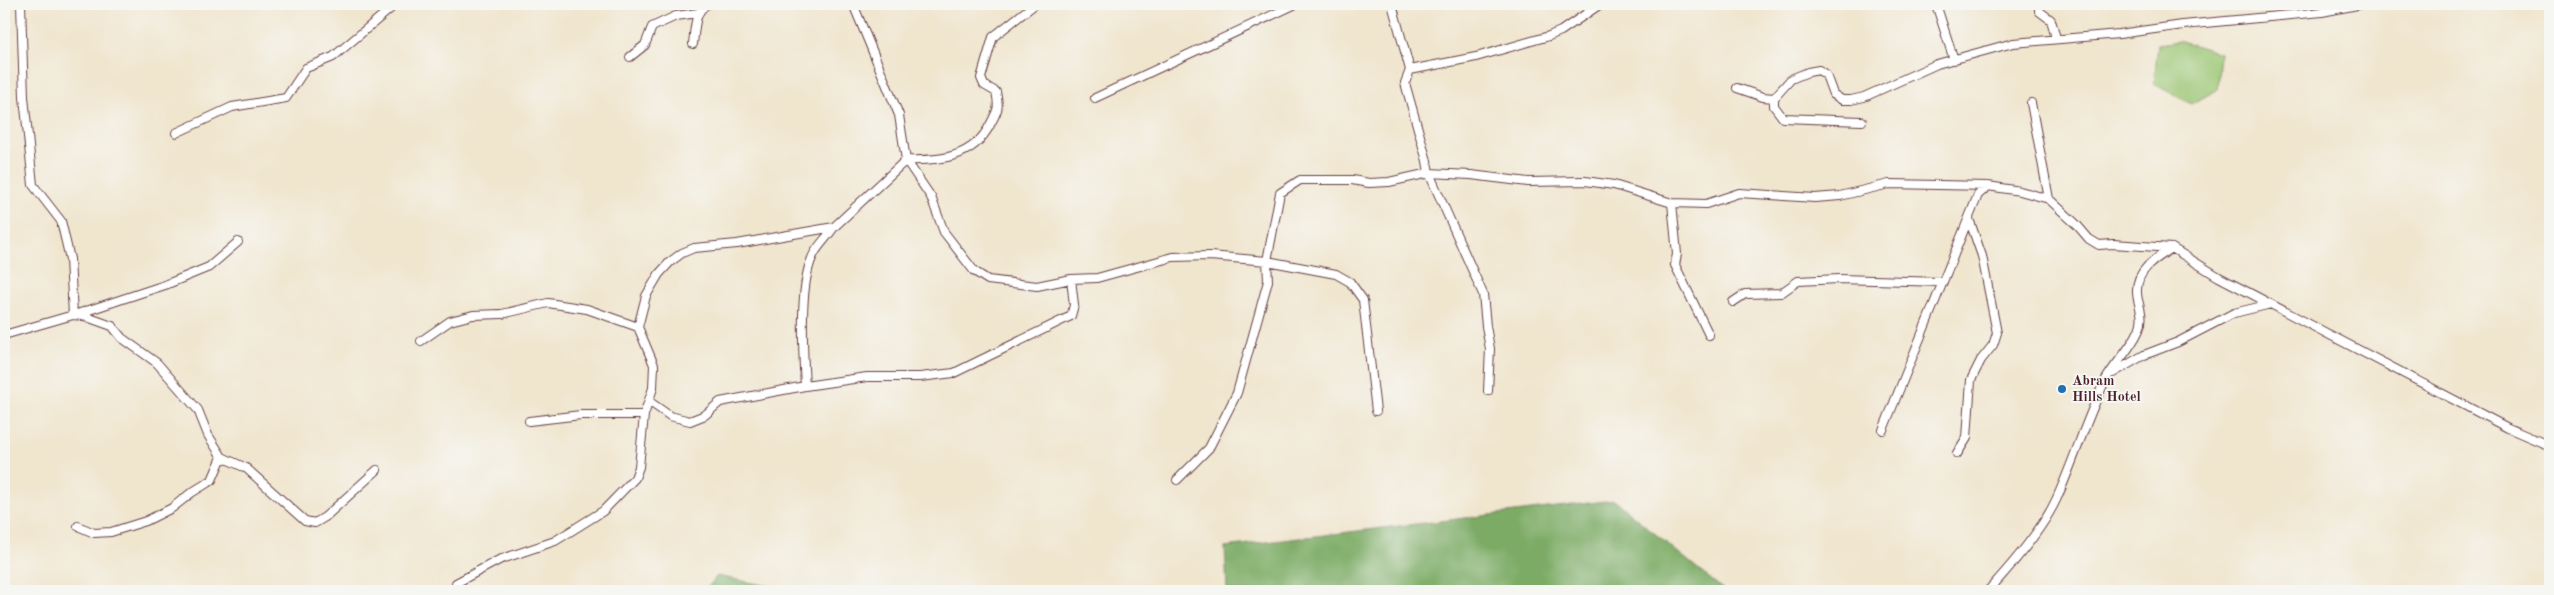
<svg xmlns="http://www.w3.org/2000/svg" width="2554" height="595" viewBox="0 0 2554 595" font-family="'Old Standard TT',serif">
	<rect width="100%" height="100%" fill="#f6f6f2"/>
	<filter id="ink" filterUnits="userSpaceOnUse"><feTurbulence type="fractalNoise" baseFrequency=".02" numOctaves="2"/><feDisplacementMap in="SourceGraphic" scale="10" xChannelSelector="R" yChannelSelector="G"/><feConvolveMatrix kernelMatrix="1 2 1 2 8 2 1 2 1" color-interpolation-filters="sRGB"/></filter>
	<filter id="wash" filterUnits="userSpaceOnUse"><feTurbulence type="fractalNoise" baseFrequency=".0096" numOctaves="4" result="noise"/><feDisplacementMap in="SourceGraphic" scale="20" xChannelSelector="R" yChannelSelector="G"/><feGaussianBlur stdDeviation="1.12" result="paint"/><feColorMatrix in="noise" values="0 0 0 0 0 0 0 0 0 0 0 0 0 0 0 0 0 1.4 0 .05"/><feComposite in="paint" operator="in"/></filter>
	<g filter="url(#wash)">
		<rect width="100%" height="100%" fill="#f0e5cd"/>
		<path fill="#9bc673" stroke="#72724f" d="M 2181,41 L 2220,53 L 2217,90 L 2191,104 L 2154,84 L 2158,44 Z"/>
		<path fill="#7cab65" stroke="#636548" d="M 1614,500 L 1725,591 L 1227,591 L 1225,547 Z
			M 717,576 L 796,591 L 705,591 Z"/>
	</g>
	<g filter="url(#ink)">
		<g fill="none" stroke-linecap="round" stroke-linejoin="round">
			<defs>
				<path id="minor" d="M 1392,4 L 1410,70 L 1405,83 L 1427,161 L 1429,173 L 1483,294 L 1486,326 L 1490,349 L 1488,391
					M 1936,4 L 1954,60
					M 2039,4 L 2039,11 L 2051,20 L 2056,38
					M 693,44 C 695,30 694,10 708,4
					M 630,57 L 645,45 L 652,27 L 676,16 L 698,13
					M 1410,70 L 1476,57 L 1549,36 L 1561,31 L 1599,5
					M 1737,88 L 1763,97 L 1774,98 L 1791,79 L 1808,72 L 1819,70 L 1826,75 L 1833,94 L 1842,100 L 1851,100 L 1864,97 L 1937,64 L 2013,43 L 2119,34 L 2183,25 L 2322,12 L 2362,4
					M 1095,98 L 1296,4
					M 1774,98 L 1774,106 L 1783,118 L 1862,121
					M 2031,103 L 2049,199
					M 176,133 L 232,107 L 286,98 L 306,68 L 333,57 L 396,4
					M 906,160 L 931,197 L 944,232 L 974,271 L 988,280 L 1037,286 L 1071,279 L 1097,278 L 1173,257 L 1210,256 L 1267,261 L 1336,274 L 1350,282 L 1363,300 L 1376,411
					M 906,160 C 940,161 973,158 990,125 C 997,111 1000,109 996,92 L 984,85 L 981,78 L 993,37 L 1035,4
					M 1672,203 L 1677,254 L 1675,265 L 1709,335
					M 1733,302 L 1745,294 L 1781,293 L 1798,281 L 1839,279 L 1942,282
					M 77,314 L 165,285 L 209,267 L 238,242
					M 73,315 L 84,316 L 112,326 L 122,338 L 157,363 L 198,410 L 208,435 L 222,457 L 246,468 L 305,521 L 315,523 L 325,517 L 377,470
					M 4,335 L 73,315 L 70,259 L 61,221 L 33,185 L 24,97 L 21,4
					M 421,341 L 450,321 L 473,315 L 502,314 L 548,303 L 587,309 L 638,327
					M 2113,373 L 2144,355 L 2178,342 L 2234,313 L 2271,304
					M 805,386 C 803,352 799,288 812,258 C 816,247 828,237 834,227
					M 650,402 L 670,416 L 690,421 L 705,415 L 720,402 L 805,386 L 867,377 L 920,377 L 954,373 L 1071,316 L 1074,305 L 1071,279
					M 529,421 L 581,415 L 644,415
					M 1883,430 L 1978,195 L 1988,186
					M 2546,445 L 2550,430
					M 1957,454 L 1967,438 L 1971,380 L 1981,360 L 1993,345 L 1997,333 L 1982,256 L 1969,219
					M 1177,480 L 1209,448 L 1237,393 L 1268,281 L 1267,261 L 1280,193 L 1300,180 L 1352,180 L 1369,183 L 1389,182 L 1429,173 L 1471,175 L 1528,182 L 1585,181 L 1614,185 L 1672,203 L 1706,204 L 1739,193 L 1815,198 L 1840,196 L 1889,184 L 1988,186 L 2020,191 L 2049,199 L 2077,225 L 2089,239 L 2099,245 L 2113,244 L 2172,248 L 2219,277 L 2508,428 L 2550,446
					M 78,526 L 94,533 L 111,532 L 146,521 L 172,508 L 191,493 L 212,480 L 222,457
					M 456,583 L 499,560 L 555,541 L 603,511 L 635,478 L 639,467 L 644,415 L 653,388 L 654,365 L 638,327 L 646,296 L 659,274 L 670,262 L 682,253 L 694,248 L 737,244 L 834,227 L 906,160 L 899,115 L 853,4
					M 1988,591 C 2010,567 2042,530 2056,500 C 2074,461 2086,419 2105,381 C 2115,363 2131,349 2139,330 C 2146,314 2136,303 2137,290 C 2137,269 2157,258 2172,248"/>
			</defs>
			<use href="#minor" stroke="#633d43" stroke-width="10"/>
			<use href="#minor" stroke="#fff" stroke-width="8"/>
		</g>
	</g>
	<circle fill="#1f6fb2" stroke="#f6f6f2" stroke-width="2" cx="2062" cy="389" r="5"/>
	<g text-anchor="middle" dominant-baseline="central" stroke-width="4" stroke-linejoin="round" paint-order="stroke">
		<g font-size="14" font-weight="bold" fill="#4a1f2b" stroke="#f6f6f2" text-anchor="start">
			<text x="2072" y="381">Abram<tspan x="2072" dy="16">Hills Hotel</tspan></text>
		</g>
	</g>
	<rect width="2554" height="595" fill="none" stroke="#f6f6f2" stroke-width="20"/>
</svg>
